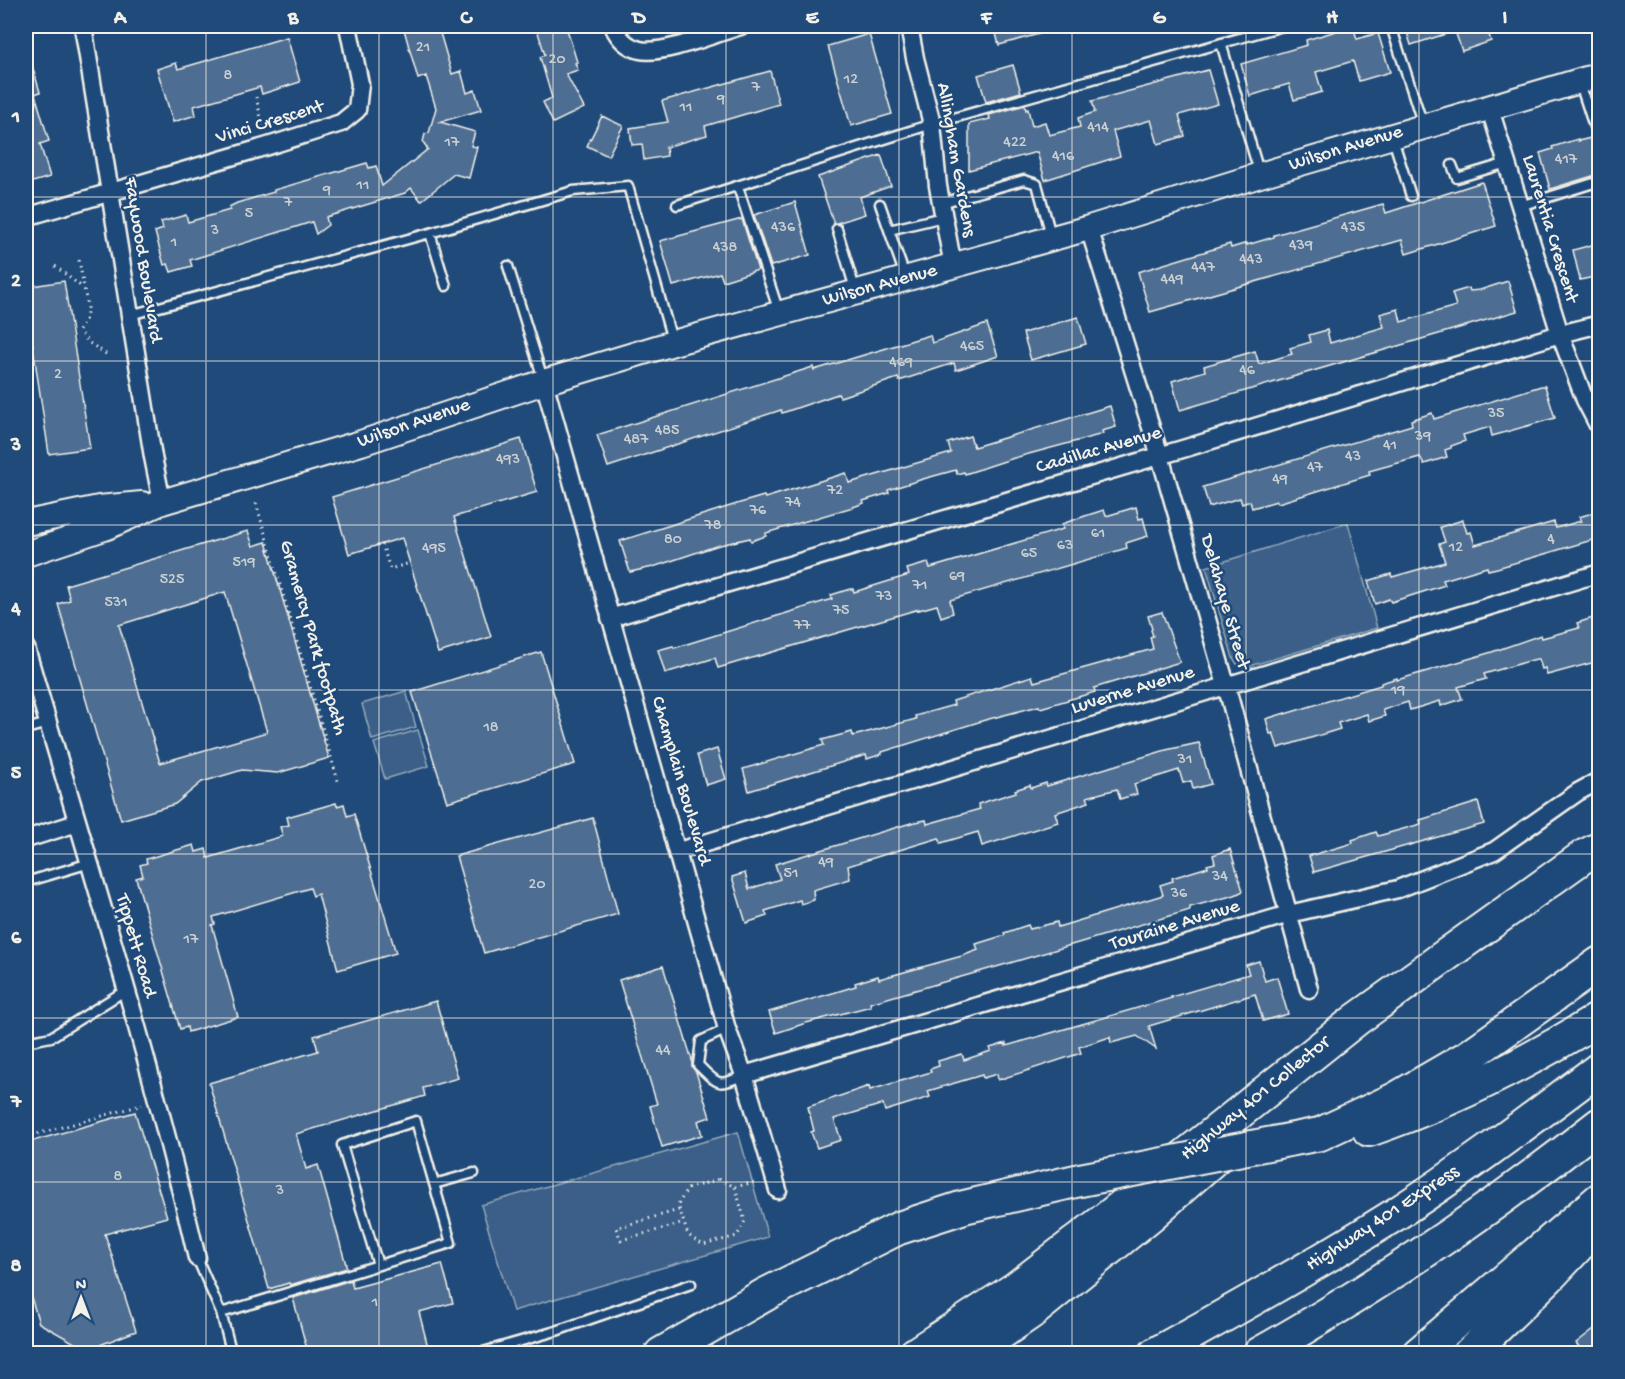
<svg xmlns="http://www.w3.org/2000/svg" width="1625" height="1379" viewBox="0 0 1625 1379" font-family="'Gochi Hand',sans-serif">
	<rect width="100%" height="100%" fill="#1f4a7a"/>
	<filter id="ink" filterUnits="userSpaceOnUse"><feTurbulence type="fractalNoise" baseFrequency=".0167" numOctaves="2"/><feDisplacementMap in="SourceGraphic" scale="12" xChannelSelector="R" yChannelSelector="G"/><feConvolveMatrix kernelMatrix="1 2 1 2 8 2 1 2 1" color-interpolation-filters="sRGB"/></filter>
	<g filter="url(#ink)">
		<path fill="#3a5f88" stroke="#97a8b8" stroke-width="1.5" d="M 1348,523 L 1377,628 L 1246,667 L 1237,664 L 1233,658 L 1206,567 Z
			M 406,691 L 416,727 L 372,740 L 362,704 Z
			M 418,730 L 429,766 L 385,779 L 374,743 Z
			M 738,1132 L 768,1237 L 513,1311 L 481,1205 Z"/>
		<path fill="#4d6e92" stroke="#f4f1e8" stroke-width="1.5" fill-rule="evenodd" d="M 403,26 L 438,26 L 452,74 L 461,71 L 467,93 L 475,90 L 481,110 L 440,122 L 475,132 L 471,146 L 477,147 L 469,178 L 454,174 L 421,201 L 411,188 L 405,193 L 326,217 L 328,225 L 316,234 L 312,222 L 190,260 L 192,266 L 171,272 L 168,264 L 164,265 L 155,232 L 163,229 L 161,222 L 186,215 L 188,222 L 230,210 L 229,207 L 237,203 L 274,192 L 274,190 L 367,163 L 369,168 L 376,166 L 382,186 L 428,149 L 423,142 L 425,134 L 429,133 L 436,108 L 426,76 L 418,79 Z
			M 536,26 L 566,26 L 577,62 L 575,63 L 578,70 L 566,74 L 584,108 L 553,123 L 543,102 L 552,98 L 540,57 L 545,55 Z
			M 994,26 L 1054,26 L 1054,30 L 999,45 Z
			M 1353,26 L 1357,39 L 1378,33 L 1390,72 L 1359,81 L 1353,61 L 1316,72 L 1322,92 L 1294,100 L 1289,84 L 1250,96 L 1241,64 L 1307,45 L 1306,40 Z
			M 1405,26 L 1486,26 L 1491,41 L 1462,51 L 1455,31 L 1411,45 Z
			M 869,34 L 892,114 L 851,126 L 828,46 Z
			M 287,37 L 300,82 L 262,94 L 260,87 L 194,106 L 196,115 L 173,122 L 157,69 L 176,63 L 178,69 Z
			M 29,55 L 40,92 L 35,94 L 49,141 L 40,144 L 50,177 L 26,184 L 26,56 Z
			M 1013,65 L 1021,92 L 986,102 L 978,75 Z
			M 1208,70 L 1218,104 L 1179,115 L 1185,136 L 1158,144 L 1151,120 L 1113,131 L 1120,156 L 1045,180 L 1037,152 L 969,170 L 969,124 L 990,119 L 989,115 L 1025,105 L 1026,110 L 1028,109 L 1032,126 L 1045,122 L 1049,135 L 1080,127 L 1078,118 L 1095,112 L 1092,101 Z
			M 770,71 L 779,104 L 705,126 L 707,135 L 666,147 L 667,156 L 644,160 L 642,144 L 632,145 L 630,128 L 668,122 L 662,101 Z
			M 602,116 L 623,126 L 608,156 L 587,146 Z
			M 1591,138 L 1599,164 L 1599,174 L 1550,189 L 1540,153 L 1553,149 L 1552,147 L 1578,139 L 1578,141 Z
			M 881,155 L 891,186 L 860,197 L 865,214 L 834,224 L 818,177 Z
			M 1482,182 L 1496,226 L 1406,254 L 1402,240 L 1150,312 L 1138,272 L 1230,244 L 1231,248 L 1247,243 L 1247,245 L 1274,237 L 1274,235 L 1383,204 L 1386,213 Z
			M 795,202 L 810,255 L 771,266 L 754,215 Z
			M 742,219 L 758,270 L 723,281 L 720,273 L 673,286 L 660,241 Z
			M 1599,243 L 1599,276 L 1580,280 L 1573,250 Z
			M 64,281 L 90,448 L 49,454 L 26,300 L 26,287 Z
			M 1508,281 L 1517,311 L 1180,410 L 1172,381 L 1205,371 L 1204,366 L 1255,351 L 1259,364 L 1292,354 L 1290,348 L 1311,342 L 1309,335 L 1327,330 L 1330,343 L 1384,327 L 1380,314 L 1398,309 L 1401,322 L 1456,306 L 1452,293 L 1469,288 L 1470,291 L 1480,290 Z
			M 1078,317 L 1086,344 L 1031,360 L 1023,333 Z
			M 987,324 L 998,356 L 956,370 L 954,363 L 899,381 L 898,378 L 840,397 L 838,394 L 782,413 L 781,410 L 608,467 L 597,435 L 813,367 L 814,370 L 930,335 L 932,343 Z
			M 1541,386 L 1545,386 L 1555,418 L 1492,436 L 1490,427 L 1463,435 L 1465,441 L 1451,446 L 1451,448 L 1445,450 L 1447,457 L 1424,464 L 1420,457 L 1369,471 L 1370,475 L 1278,503 L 1277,501 L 1252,508 L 1250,501 L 1242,504 L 1240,498 L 1209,507 L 1203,487 L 1412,425 L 1411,420 L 1432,413 L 1434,419 Z
			M 1110,406 L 1116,427 L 1102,431 L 1103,434 L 1014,458 L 965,474 L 964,472 L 957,474 L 956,470 L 923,479 L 888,490 L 889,493 L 863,501 L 864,503 L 856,506 L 766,533 L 766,536 L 751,541 L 750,538 L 716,546 L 653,567 L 630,572 L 620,541 L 740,503 L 764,496 L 765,498 L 846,473 L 849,483 L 951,453 L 948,443 L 970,436 L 974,447 Z
			M 521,439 L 537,492 L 454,517 L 491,637 L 438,653 L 402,538 L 349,554 L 332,497 Z
			M 1136,507 L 1139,519 L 1143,518 L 1148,536 L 1126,543 L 1127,548 L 950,600 L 953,613 L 941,617 L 937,605 L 919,610 L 919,609 L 718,668 L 715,658 L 665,673 L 658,650 L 673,646 L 674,648 L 832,599 L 831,595 L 850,589 L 853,589 L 854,592 L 909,575 L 907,569 L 928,563 L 930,568 L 1063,529 L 1062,524 L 1085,516 L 1104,510 L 1106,516 Z
			M 1599,511 L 1599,538 L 1497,568 L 1488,570 L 1487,567 L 1443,580 L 1445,585 L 1391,602 L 1389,599 L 1375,604 L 1368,581 L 1391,574 L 1392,577 L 1445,562 L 1439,544 L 1445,542 L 1440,527 L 1463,520 L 1467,533 L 1471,532 L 1475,545 L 1554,522 L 1556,528 L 1581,521 L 1579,517 Z
			M 248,531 L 253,546 L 266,542 L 329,758 L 278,773 L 242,770 L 202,782 L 175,804 L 121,820 L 58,604 L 70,600 L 66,585 ZM 225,592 L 267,732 L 160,763 L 119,625 Z
			M 1162,612 L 1180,662 L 1094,688 L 1095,692 L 1054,704 L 1040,708 L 1039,706 L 985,720 L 882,752 L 882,754 L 867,759 L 866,755 L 749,791 L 743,769 L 824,745 L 822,740 L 852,732 L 853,736 L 916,719 L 915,716 L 954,705 L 953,701 L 1032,676 L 1034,682 L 1153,649 L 1150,637 L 1153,636 L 1151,630 L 1152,629 L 1148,616 Z
			M 1599,616 L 1599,661 L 1547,675 L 1545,668 L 1542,669 L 1539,659 L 1536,659 L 1484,674 L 1486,679 L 1458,687 L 1462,699 L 1441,706 L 1440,701 L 1410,710 L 1408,702 L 1383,710 L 1385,716 L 1369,721 L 1367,714 L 1338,723 L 1340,729 L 1278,748 L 1273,733 L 1270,734 L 1266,719 L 1285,713 L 1285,714 L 1381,685 L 1381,683 L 1397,678 L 1397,680 L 1492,652 L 1541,635 L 1542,638 L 1579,628 L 1577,623 Z
			M 541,652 L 575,764 L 447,802 L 412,692 Z
			M 1199,743 L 1211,784 L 1193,789 L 1191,781 L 1183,783 L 1179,770 L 1134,784 L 1137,794 L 1120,799 L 1117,789 L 1087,797 L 1089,802 L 1055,813 L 1058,822 L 982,846 L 978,832 L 941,843 L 939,838 L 883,855 L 848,866 L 850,879 L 813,890 L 814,900 L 801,904 L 800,900 L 765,911 L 767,916 L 746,923 L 732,877 L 745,873 L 749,889 L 780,879 L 775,864 L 911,823 L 926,820 L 927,824 L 980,809 L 978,804 L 1016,792 L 1015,790 L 1030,785 L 1031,788 L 1046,783 L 1047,786 L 1166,750 Z
			M 717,749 L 726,779 L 706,785 L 697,755 Z
			M 1478,802 L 1484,824 L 1314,872 L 1309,856 L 1353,843 L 1352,840 L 1376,832 L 1378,836 L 1421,824 L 1420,820 Z
			M 336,803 L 337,806 L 344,804 L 347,816 L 354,814 L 396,953 L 338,970 L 318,894 L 313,896 L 310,888 L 213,917 L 215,924 L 212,925 L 238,1017 L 188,1032 L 187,1027 L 180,1029 L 136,878 L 143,876 L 140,865 L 147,863 L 146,859 L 194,845 L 196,852 L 206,849 L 208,858 L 283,836 L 280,827 L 289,825 L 287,817 Z
			M 593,818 L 618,914 L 484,953 L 456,856 Z
			M 1230,849 L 1243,891 L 1235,895 L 1190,907 L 1190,910 L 1010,963 L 870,1003 L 871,1006 L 806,1023 L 776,1033 L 769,1012 L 856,986 L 855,983 L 878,976 L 879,979 L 962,956 L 978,950 L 976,944 L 1005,935 L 1004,933 L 1028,925 L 1030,929 L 1057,922 L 1058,927 L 1163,895 L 1160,885 L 1173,881 L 1172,878 L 1208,867 L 1207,865 L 1215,863 L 1213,855 Z
			M 1259,961 L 1265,981 L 1277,977 L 1288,1014 L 1263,1021 L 1255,994 L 1149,1026 L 1156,1049 L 1137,1036 L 1111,1043 L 1110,1037 L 1079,1047 L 1081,1053 L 998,1080 L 997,1074 L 983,1078 L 982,1075 L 928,1091 L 930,1097 L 885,1111 L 883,1104 L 834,1119 L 841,1140 L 817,1148 L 811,1132 L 814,1131 L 808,1107 L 869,1086 L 870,1090 L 931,1072 L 930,1069 L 939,1066 L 938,1061 L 962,1054 L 964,1060 L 991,1051 L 990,1048 L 1006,1043 L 1006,1046 L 1172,998 L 1171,997 L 1249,974 L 1246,965 Z
			M 663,966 L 692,1060 L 692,1067 L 696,1072 L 710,1117 L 698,1121 L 702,1135 L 662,1147 L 650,1106 L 657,1104 L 619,980 Z
			M 436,1001 L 458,1078 L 423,1088 L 425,1096 L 296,1134 L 306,1169 L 318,1165 L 347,1268 L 290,1285 L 289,1283 L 269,1289 L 209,1083 L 318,1051 L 314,1036 Z
			M 135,1112 L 167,1217 L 105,1234 L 136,1331 L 87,1350 L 39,1323 L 26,1281 L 26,1143 Z
			M 442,1264 L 453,1303 L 419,1312 L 429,1351 L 420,1353 L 308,1353 L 293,1298 L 351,1280 L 353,1288 Z
			M 1599,1325 L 1599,1353 L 1584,1353 L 1576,1343 Z"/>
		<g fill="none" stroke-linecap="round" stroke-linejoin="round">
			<defs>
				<path id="service" d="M 1391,26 L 1423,125
					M 1221,43 L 1259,172
					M 1580,84 L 1600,145
					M 1393,139 L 1411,196
					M 1452,165 L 1457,178 L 1507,163
					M 738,187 L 779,312
					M 941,203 L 1024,180 L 1037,184 L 1051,235
					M 880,204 L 905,276
					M 677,205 L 932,124 L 1283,26
					M 1520,206 L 1600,181
					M 837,229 L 855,289
					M 889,230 L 943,217
					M 430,233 L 446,286
					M 508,266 L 543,379
					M 130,315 L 430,233 L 573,191 L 628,186 L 672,340
					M 26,729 L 48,723
					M 26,882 L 90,863
					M 727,1029 L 701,1041 L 698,1065 C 718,1084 717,1088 744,1075
					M 26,1042 L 51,1037 L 126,990
					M 434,1184 L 474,1173
					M 197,1258 L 221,1313 L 232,1354
					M 221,1313 L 451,1243 L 416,1121 L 342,1145 L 378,1265
					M 476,1354 L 556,1331 L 691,1284"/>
				<path id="minor" d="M 83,26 L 153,457 L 162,502
					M 613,26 C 618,37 627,47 640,50 C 664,55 716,33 741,26
					M 909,26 L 915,58 L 932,124 L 938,186 L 953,266
					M 1489,106 L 1560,334 L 1585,400 L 1600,429
					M 26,217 L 268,146 L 341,123 L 357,110 L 360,84 L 348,26
					M 1089,228 L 1160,456 L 1226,685 L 1309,989
					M 544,382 L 727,1029 L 744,1075 L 778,1190
					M 610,618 L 1186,448 L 1560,334 L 1600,324
					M 26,648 C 85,850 149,1053 197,1258
					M 26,839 L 77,823
					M 679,851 L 1600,573
					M 744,1075 L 1289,914 L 1398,889 L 1494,851 L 1578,792 L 1600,780"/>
				<path id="secondary" d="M 26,523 L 99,508 L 142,504
					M 26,554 L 107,527 L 162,502 L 361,443 L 544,382 L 673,343 L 1089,228 L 1260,175 L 1600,75"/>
				<path id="motorway" d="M 1369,1130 C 1451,1102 1526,1064 1600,1018
					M 1320,1134 L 1395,1099 L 1469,1056 L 1600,963
					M 661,1354 L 768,1293 L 899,1228 L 964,1207 L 1080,1180
					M 915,1354 L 1016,1288 L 1108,1217 L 1357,1019 L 1584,856 L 1600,848
					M 971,1354 L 1033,1311 L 1152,1214 L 1224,1150
					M 1155,1354 C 1237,1309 1317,1264 1396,1214 C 1466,1169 1533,1118 1600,1068
					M 1259,1354 C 1379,1286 1492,1209 1600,1124
					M 1418,1354 L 1600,1199
					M 1469,1354 L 1549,1277 L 1598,1225"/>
			</defs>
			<use href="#service" stroke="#f4f1e8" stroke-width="13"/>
			<use href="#minor" stroke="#f4f1e8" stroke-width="21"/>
			<use href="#secondary" stroke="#f4f1e8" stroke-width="28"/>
			<use href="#motorway" stroke="#f4f1e8" stroke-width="36"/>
			<path stroke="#f4f1e8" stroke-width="3" stroke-dasharray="1.5 4.5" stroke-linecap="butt" d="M 256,97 L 264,130
				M 79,260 L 87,304 L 87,316 L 79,331 L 88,342 L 109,356
				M 55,266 L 83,288
				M 256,503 L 338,781
				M 382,544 L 390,569 L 410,563
				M 26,1137 L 142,1105
				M 719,1179 L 735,1187 L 745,1221 L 737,1236 L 703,1245 L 688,1235 L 678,1205 L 687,1189 Z
				M 735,1187 L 758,1181
				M 679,1210 L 616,1228 L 621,1240 L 684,1223"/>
			<use href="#service" stroke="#1f4a7a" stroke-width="8"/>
			<use href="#minor" stroke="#1f4a7a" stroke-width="16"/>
			<use href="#secondary" stroke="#1f4a7a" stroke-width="24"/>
			<use href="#motorway" stroke="#1f4a7a" stroke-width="32"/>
			<defs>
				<path id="motorway-bridge" d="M 1080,1180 L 1320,1134"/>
			</defs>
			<use href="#motorway-bridge" stroke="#f4f1e8" stroke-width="36" stroke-linecap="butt"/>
			<use href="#motorway-bridge" stroke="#1f4a7a" stroke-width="32"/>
		</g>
	</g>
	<path fill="none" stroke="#f4f1e8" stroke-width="1.5" stroke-opacity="0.55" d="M 206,26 L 206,1354M 379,26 L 379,1354M 553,26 L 553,1354M 726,26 L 726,1354M 899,26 L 899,1354M 1072,26 L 1072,1354M 1246,26 L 1246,1354M 1419,26 L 1419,1354M 26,197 L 1600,197M 26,361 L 1600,361M 26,525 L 1600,525M 26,690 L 1600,690M 26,854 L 1600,854M 26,1018 L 1600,1018M 26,1182 L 1600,1182"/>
	<g text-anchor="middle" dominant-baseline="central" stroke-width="5" stroke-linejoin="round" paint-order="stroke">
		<g font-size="16" fill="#cad0d2">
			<text x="423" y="48">21</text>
			<text x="557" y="60">20</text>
			<text x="228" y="76">8</text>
			<text x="851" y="80">12</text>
			<text x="756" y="88">7</text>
			<text x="721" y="100">9</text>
			<text x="686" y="108">11</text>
			<text x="1098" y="128">414</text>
			<text x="452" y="143">17</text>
			<text x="1015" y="143">422</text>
			<text x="1063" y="157">416</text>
			<text x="1566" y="160">417</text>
			<text x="363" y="186">11</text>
			<text x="327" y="191">9</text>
			<text x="288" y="203">7</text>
			<text x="249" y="214">5</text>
			<text x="783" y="228">436</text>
			<text x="1353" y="228">435</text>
			<text x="215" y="231">3</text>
			<text x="174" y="243">1</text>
			<text x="1301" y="246">439</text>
			<text x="725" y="248">438</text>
			<text x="1251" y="260">443</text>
			<text x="1203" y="268">447</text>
			<text x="1172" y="280">449</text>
			<text x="972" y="347">465</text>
			<text x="901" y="363">469</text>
			<text x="1247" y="371">46</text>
			<text x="58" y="375">2</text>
			<text x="1496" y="414">35</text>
			<text x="667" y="431">485</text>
			<text x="1423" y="437">39</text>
			<text x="636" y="440">487</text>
			<text x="1390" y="446">41</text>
			<text x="1353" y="457">43</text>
			<text x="508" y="460">493</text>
			<text x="1315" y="468">47</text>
			<text x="1280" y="480">49</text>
			<text x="835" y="491">72</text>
			<text x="793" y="503">74</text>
			<text x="758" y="511">76</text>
			<text x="713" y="526">78</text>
			<text x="1098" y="534">61</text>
			<text x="673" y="540">80</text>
			<text x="1551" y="540">4</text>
			<text x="1065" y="546">63</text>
			<text x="1456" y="548">12</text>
			<text x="434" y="549">495</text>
			<text x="1029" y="554">65</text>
			<text x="244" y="563">519</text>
			<text x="957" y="577">69</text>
			<text x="172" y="580">525</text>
			<text x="920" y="586">71</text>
			<text x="884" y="597">73</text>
			<text x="116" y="603">531</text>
			<text x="841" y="611">75</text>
			<text x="802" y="626">77</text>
			<text x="1398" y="691">19</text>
			<text x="491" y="728">18</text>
			<text x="1185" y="760">31</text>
			<text x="826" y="863">49</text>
			<text x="791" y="874">51</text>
			<text x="1220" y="877">34</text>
			<text x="537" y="885">20</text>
			<text x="1179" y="894">36</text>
			<text x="191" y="940">17</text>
			<text x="663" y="1051">44</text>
			<text x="118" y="1177">8</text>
			<text x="280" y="1191">3</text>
			<text x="375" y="1303">1</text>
		</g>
		<g font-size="20" fill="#f4f1e8" stroke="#1f4a7a">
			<text transform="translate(270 123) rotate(-17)">Vinci Crescent</text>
			<text transform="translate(1346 149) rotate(-17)">Wilson Avenue</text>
			<text transform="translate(955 160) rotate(80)">Allingham Gardens</text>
			<text transform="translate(1549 229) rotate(73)">Laurentia Crescent</text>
			<text transform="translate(142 260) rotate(81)">Faywood Boulevard</text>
			<text transform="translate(880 286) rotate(-15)">Wilson Avenue</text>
			<text transform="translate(414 424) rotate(-19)">Wilson Avenue</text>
			<text transform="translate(1099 451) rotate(-16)">Cadillac Avenue</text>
			<text transform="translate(1224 602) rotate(74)">Delahaye Street</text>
			<text transform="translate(312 638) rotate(74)">Gramercy Park footpath</text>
			<text transform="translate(1133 691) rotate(-17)">Luverne Avenue</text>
			<text transform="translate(680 781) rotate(74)">Champlain Boulevard</text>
			<text transform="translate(1175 926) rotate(-17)">Touraine Avenue</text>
			<text transform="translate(135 946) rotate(74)">Tippett Road</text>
			<text transform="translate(1256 1099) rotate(-39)">Highway 401 Collector</text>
			<text transform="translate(1383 1219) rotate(-33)">Highway 401 Express</text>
		</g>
	</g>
	<rect width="1625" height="1379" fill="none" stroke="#1f4a7a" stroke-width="66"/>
	<g transform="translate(81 1298)" stroke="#1f4a7a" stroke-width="4.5" paint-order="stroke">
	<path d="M0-4.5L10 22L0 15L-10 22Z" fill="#f4f1e8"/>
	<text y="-9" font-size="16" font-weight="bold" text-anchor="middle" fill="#f4f1e8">N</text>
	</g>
	<rect x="33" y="33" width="1559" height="1313" fill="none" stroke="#f4f1e8" stroke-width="2"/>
	<g font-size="20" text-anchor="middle" font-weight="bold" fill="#f4f1e8">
		<text x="120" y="23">A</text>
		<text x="293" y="23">B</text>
		<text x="466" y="23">C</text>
		<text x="639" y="23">D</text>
		<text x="812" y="23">E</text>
		<text x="986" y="23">F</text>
		<text x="1159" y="23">G</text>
		<text x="1332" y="23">H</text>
		<text x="1505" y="23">I</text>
		<text x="16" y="122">1</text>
		<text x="16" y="286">2</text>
		<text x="16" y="450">3</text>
		<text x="16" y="614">4</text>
		<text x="16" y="778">5</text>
		<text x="16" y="943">6</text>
		<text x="16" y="1107">7</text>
		<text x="16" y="1271">8</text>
	</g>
</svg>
